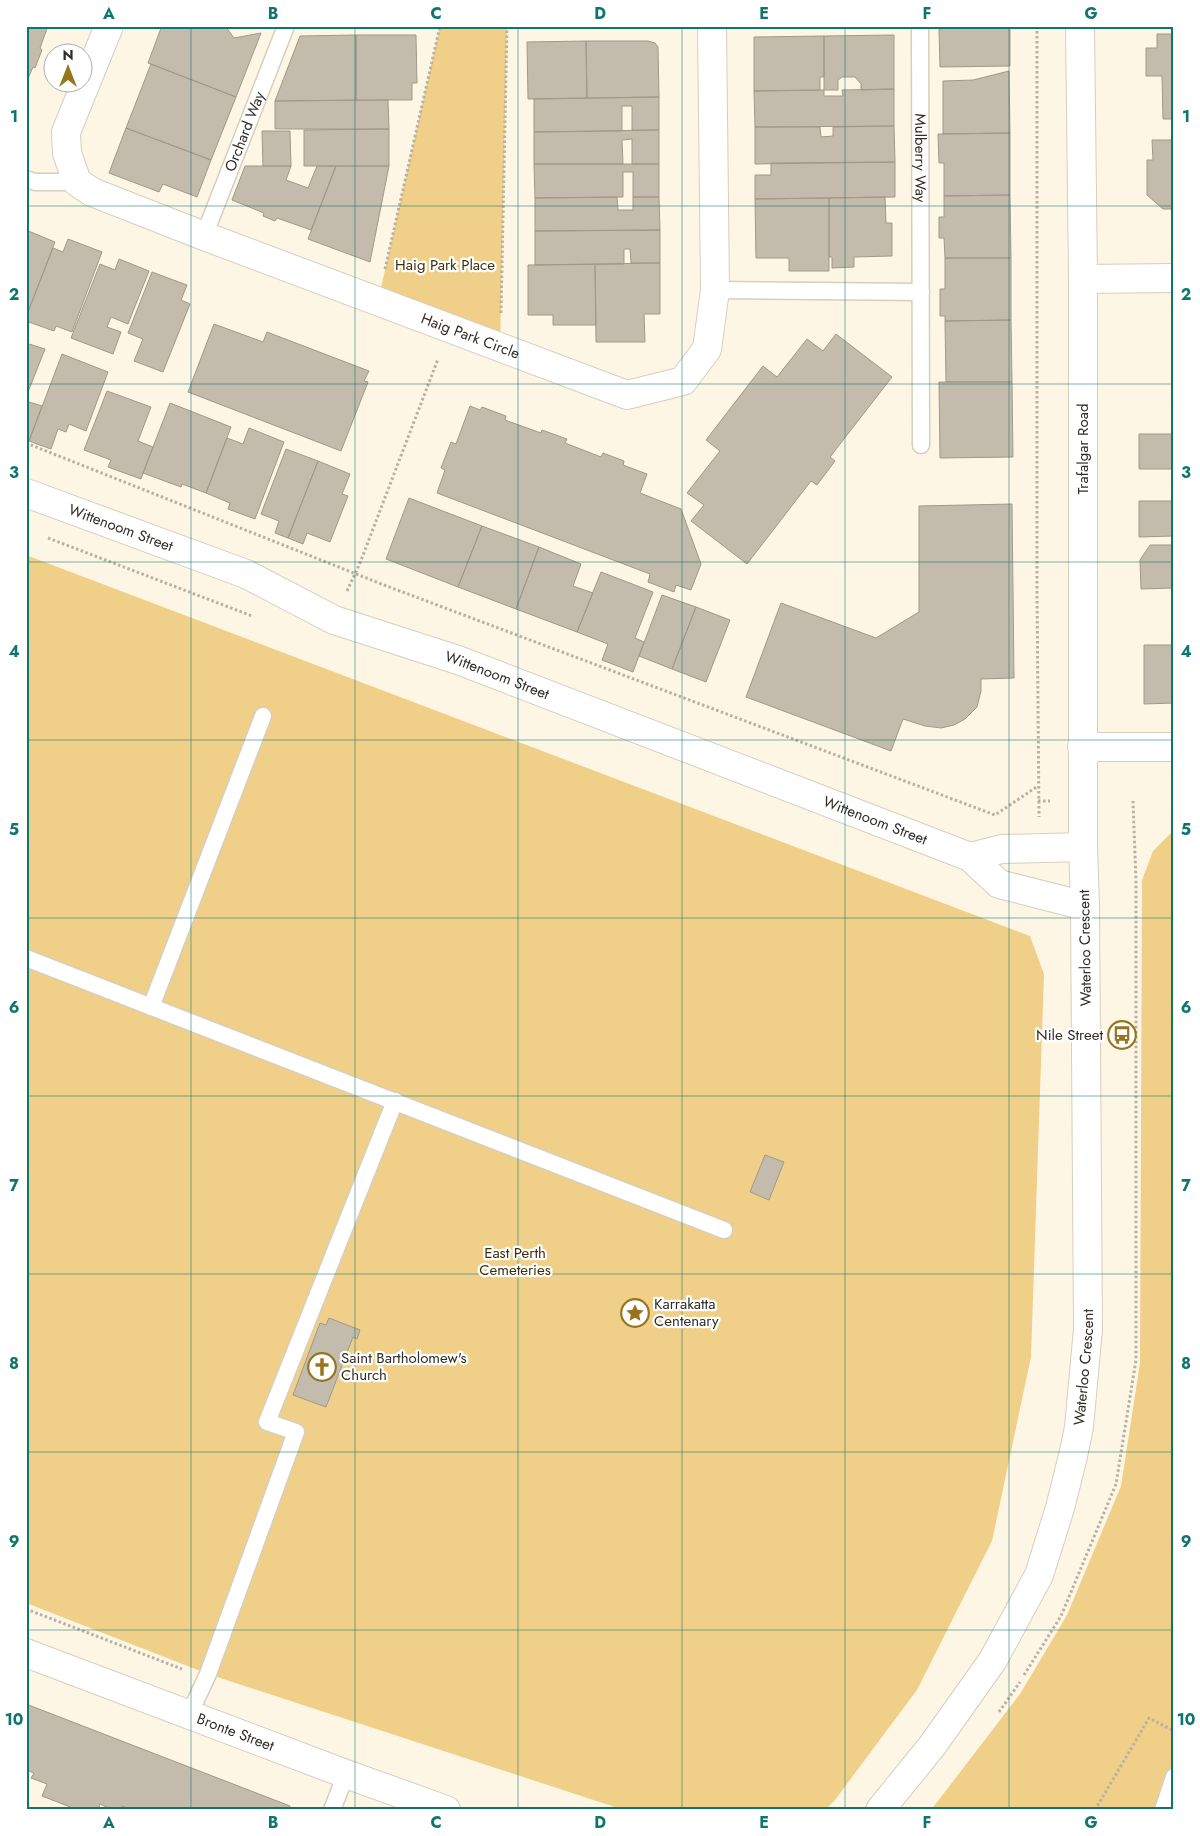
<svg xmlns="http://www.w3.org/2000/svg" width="1200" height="1836" viewBox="0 0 1200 1836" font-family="Jost,sans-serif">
	<rect width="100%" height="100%" fill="#fef6e5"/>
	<path fill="#f0d088" d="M 440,26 L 507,26 L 500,348 L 378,301 Z
		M 26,555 L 1030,936 L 1044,974 L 1031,1357 L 992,1541 L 917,1690 L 835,1800 L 825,1810 L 624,1810 L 208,1674 L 26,1603 Z
		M 1174,830 L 1174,1810 L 931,1810 L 1020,1694 L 1067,1615 L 1121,1486 L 1140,1363 L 1142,880 L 1153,851 Z"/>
	<path fill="#c3bbab" stroke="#a09989" d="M 26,26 L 48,26 L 40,48 L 42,50 L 35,68 L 33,67 L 26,83 Z
		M 946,26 L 1010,26 L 1010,66 L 940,67 L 939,29 L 946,28 Z
		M 226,27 L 234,38 L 261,33 L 236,97 L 148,63 L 161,28 Z
		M 1157,34 L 1174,34 L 1174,119 L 1163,119 L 1162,76 L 1146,76 L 1146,48 L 1157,48 Z
		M 356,35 L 356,100 L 275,101 L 300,36 Z
		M 356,35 L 416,35 L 417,83 L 412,83 L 412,100 L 356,100 Z
		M 894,35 L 894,89 L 861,90 L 861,84 L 855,77 L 842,77 L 838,80 L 838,90 L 824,90 L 824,36 Z
		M 824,36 L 824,77 L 820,77 L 820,90 L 754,91 L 754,37 Z
		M 586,41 L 587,98 L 528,99 L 527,42 Z
		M 586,41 L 648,41 L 655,43 L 658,47 L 659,97 L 587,98 Z
		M 151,64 L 236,97 L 211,160 L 126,128 Z
		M 1009,71 L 1010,133 L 943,134 L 943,81 L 973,80 Z
		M 894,89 L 894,126 L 755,127 L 754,91 L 824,90 L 824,96 L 843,96 L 842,90 Z
		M 659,97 L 659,130 L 632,130 L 632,106 L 622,106 L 622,131 L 534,132 L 534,99 Z
		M 388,100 L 389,129 L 275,129 L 275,101 Z
		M 894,126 L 895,162 L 755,164 L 755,127 L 820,127 L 821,137 L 833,136 L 833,127 Z
		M 126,128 L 211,160 L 197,197 L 163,184 L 159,192 L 109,173 Z
		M 389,129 L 389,166 L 304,166 L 304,130 Z
		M 659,130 L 659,164 L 632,164 L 632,139 L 622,140 L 623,164 L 534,164 L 534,132 Z
		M 262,131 L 290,131 L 291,166 L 263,166 Z
		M 1010,133 L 1010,195 L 944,196 L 944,163 L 939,163 L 938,134 Z
		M 1152,140 L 1174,140 L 1174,209 L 1163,209 L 1147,195 L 1147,160 L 1153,160 Z
		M 895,162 L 895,197 L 755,199 L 755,175 L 771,175 L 771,163 Z
		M 534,164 L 659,164 L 659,197 L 633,197 L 633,172 L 623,172 L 623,197 L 535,198 Z
		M 245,166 L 291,166 L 286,180 L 308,188 L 317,166 L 336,166 L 311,230 L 277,218 L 275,221 L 263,216 L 264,213 L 232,200 Z
		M 336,166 L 389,166 L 370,262 L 308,239 Z
		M 1010,195 L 1011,258 L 945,258 L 944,238 L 939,238 L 939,217 L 944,217 L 944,196 Z
		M 617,197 L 618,210 L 633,210 L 633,197 L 659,197 L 660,230 L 535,231 L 535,198 Z
		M 885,197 L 886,223 L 892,223 L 892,256 L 854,257 L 854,267 L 832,268 L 832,257 L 829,257 L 829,198 Z
		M 829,198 L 829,271 L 789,271 L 789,258 L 756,258 L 755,199 Z
		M 26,230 L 55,242 L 26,317 Z
		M 660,230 L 660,263 L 631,263 L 630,249 L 624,249 L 624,264 L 535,265 L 535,231 Z
		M 68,239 L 102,252 L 72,332 L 56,326 L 54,331 L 26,321 L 26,317 L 53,248 L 63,252 Z
		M 945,258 L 1011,258 L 1011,320 L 945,321 L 945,316 L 940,316 L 940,289 L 945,289 Z
		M 119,259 L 149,271 L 128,324 L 111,317 L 107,327 L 121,332 L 113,354 L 71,338 L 100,264 L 115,270 Z
		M 660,263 L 660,314 L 644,314 L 645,342 L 596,342 L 595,264 Z
		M 595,264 L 596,325 L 553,325 L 553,315 L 528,315 L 528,265 Z
		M 152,272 L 187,285 L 181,300 L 190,304 L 163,372 L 134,361 L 143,339 L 128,333 Z
		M 1011,320 L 1012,382 L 946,382 L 945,321 Z
		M 214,324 L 263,342 L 267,332 L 369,371 L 364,381 L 368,382 L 341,451 L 188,392 Z
		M 836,334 L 892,377 L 830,457 L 835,461 L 817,485 L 811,481 L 747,564 L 691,521 L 704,505 L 687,493 L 720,451 L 706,440 L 763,366 L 777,377 L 807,339 L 823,351 Z
		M 26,343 L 45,349 L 26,397 Z
		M 62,354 L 108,372 L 86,431 L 69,424 L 66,432 L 58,429 L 51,449 L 29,441 Z
		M 939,382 L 1012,382 L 1013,457 L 940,458 Z
		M 107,391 L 151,407 L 138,441 L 153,447 L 141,479 L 108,467 L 111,460 L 84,450 Z
		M 26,401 L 42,406 L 29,441 L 26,440 Z
		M 170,403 L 231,427 L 206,493 L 182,484 L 181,487 L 143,473 Z
		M 470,406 L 480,410 L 482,407 L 506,416 L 505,420 L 541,433 L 542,430 L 567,439 L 565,443 L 601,457 L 603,453 L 624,461 L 623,465 L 647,474 L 640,493 L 681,509 L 701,564 L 691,590 L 676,585 L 674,592 L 648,582 L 650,574 L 437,493 L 445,470 L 441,468 L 451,442 L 456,444 Z
		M 249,428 L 284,442 L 255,519 L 228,509 L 230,503 L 206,493 L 227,438 L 243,444 Z
		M 1139,434 L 1174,434 L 1174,469 L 1139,469 Z
		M 286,449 L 318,461 L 288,538 L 275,533 L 279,521 L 261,514 Z
		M 318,461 L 350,474 L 342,494 L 348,496 L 330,542 L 307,533 L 303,544 L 288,538 Z
		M 409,498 L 482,526 L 458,587 L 386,559 Z
		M 1139,501 L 1174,501 L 1174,536 L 1139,537 Z
		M 1012,504 L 1014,678 L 981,679 L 981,691 L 977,707 L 965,719 L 954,725 L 941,728 L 925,726 L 903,719 L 891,751 L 746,697 L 781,603 L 876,638 L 919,612 L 919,506 Z
		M 482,526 L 539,547 L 516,609 L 458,587 Z
		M 1150,545 L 1174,545 L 1174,588 L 1141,589 L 1140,560 Z
		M 539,547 L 581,564 L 573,586 L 593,593 L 577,632 L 516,609 Z
		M 601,572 L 653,592 L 635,638 L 644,642 L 633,672 L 602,660 L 608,644 L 577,632 Z
		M 662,595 L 696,607 L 672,669 L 639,656 Z
		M 696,607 L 730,620 L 706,682 L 672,669 Z
		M 1144,645 L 1174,645 L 1174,703 L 1144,704 Z
		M 765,1155 L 784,1162 L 769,1200 L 750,1192 Z
		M 329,1318 L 360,1330 L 357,1339 L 353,1337 L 326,1407 L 293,1395 L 320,1323 L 326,1325 Z
		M 26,1704 L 290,1806 L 289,1810 L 133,1810 L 122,1806 L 121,1810 L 113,1810 L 100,1804 L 98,1810 L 78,1810 L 42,1796 L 47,1784 L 31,1778 L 34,1773 L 26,1770 Z"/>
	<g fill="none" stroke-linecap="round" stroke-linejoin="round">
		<defs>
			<g id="service">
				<path id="s1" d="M 920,26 L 921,445"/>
				<path d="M 26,179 L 35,182 L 77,182"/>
				<path id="s2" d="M 204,236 L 286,26"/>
				<path d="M 715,290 L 921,292"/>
				<path d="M 26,958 L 724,1230"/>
				<path d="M 151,1007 L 263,716"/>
				<path d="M 189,1715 L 208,1674 L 296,1432 L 267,1422 L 395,1101"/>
				<path d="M 332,1810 L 346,1774"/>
				<path d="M 1163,1810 L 1174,1777"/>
			</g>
			<g id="minor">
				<path id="s3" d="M 109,26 L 66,132 L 67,153 L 77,182 L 92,192 L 204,236 L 627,395 L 683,381 L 707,349 L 715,290 L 712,26"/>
				<path d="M 1083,279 L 1174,278"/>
				<path id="s4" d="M 26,493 L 246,574 L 334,620 L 458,660 L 970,857 L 999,884 L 1085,906"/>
				<path d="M 970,857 L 1002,849 L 1083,847"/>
				<path id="s5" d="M 26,1653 L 346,1774 L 446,1810"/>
			</g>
			<g id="tertiary">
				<path d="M 1082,747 L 1174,747"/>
				<path id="s6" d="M 880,1810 L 932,1746 L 993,1660 L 1039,1575 L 1060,1508 L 1073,1456 L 1079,1427 L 1088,1329 L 1085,906 L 1083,847 L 1083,279 L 1080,26"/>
			</g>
		</defs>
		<use href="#service" stroke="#d6cebe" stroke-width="19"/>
		<use href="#minor" stroke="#d6cebe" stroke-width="30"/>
		<use href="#tertiary" stroke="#d6cebe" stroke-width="30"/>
		<path stroke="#b7b1a3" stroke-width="3" stroke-dasharray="2.5 2.5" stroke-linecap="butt" d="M 1037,26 L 1037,593 L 1039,817
			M 385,269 L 440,26
			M 501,313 L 507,26
			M 26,443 L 384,585 L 995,815 L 1038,786
			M 48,538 L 252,616
			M 347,591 L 360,563 L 438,359
			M 1038,801 L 1050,801
			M 26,1609 L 182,1669
			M 1024,1675 L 1061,1616 L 1116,1484 L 1136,1360 L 1136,882 L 1133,801
			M 999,1712 L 1020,1682
			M 1095,1810 L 1149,1718 L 1174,1731"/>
		<use href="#service" stroke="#fff" stroke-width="16"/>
		<use href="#minor" stroke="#fff" stroke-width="28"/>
		<use href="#tertiary" stroke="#fff" stroke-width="28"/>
	</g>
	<path fill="none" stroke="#0f766e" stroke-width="1" stroke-opacity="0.55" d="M 191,26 L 191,1810M 355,26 L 355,1810M 518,26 L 518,1810M 682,26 L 682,1810M 845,26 L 845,1810M 1009,26 L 1009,1810M 26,206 L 1174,206M 26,384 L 1174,384M 26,562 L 1174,562M 26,740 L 1174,740M 26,918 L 1174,918M 26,1096 L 1174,1096M 26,1274 L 1174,1274M 26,1452 L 1174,1452M 26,1630 L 1174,1630"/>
	<defs>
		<symbol id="bus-ring" viewBox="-11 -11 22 22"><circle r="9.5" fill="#fff" stroke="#97751e" stroke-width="1.5"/><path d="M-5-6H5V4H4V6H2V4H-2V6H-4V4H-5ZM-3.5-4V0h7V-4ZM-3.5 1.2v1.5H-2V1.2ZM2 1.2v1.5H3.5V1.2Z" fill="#97751e"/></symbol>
		<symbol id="sight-ring" viewBox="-11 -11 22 22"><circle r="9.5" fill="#fff" stroke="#97751e" stroke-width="1.5"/><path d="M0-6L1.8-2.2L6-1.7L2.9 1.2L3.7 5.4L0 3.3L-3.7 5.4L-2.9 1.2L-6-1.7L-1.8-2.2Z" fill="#97751e"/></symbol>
		<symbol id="church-ring" viewBox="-11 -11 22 22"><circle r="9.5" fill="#fff" stroke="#97751e" stroke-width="1.5"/><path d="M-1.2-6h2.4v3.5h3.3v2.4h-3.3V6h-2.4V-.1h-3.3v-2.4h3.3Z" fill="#97751e"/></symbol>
	</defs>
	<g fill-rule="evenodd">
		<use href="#bus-ring" x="1106" y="1019" width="32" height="32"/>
		<use href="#sight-ring" x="619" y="1297" width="32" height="32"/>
		<use href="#church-ring" x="306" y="1351" width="32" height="32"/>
	</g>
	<g text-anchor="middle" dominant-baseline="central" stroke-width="4.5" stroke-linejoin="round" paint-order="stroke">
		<g font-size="15" fill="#302d27" stroke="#fff">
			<text stroke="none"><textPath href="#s2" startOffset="112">Orchard Way</textPath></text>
			<text stroke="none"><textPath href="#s1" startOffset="132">Mulberry Way</textPath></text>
			<text stroke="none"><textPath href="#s3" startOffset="589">Haig Park Circle</textPath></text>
			<text transform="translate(1083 449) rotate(-90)">Trafalgar Road</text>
			<text stroke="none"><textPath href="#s4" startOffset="101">Wittenoom Street</textPath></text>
			<text stroke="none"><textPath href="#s4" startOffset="506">Wittenoom Street</textPath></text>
			<text stroke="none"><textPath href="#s4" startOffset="911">Wittenoom Street</textPath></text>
			<text transform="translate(1085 948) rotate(-91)">Waterloo Crescent</text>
			<text stroke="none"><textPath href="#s6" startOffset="498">Waterloo Crescent</textPath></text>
			<text stroke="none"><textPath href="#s5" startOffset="224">Bronte Street</textPath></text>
		</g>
		<g font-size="15" fill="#3e2f0b" stroke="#fff">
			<text x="445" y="265">Haig Park Place</text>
			<text x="515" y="1253">East Perth<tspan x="515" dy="17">Cemeteries</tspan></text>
		</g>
		<g font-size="15" fill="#302d27" stroke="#fff" text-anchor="start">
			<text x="1103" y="1035" text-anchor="end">Nile Street</text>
			<text x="654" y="1304">Karrakatta<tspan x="654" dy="17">Centenary</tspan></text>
			<text x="341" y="1358">Saint Bartholomew's<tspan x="341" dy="17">Church</tspan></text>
		</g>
	</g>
	<rect width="1200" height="1836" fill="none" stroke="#ffffff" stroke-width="55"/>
	<g transform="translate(68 68)"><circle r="24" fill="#ffffff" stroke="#acaba9"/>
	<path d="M0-4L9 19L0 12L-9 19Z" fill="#97751e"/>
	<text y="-8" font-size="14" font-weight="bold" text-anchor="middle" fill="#302d27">N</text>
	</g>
	<rect x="28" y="28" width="1144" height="1780" fill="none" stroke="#0f766e" stroke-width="2"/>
	<g font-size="16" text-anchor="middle" font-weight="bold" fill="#0f766e">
		<text x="109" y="19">A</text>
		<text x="273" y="19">B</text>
		<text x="436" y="19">C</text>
		<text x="600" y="19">D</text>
		<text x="764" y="19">E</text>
		<text x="927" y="19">F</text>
		<text x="1091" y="19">G</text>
		<text x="14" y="122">1</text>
		<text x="1186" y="122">1</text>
		<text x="14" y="300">2</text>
		<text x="1186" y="300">2</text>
		<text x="14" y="478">3</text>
		<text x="1186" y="478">3</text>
		<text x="14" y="657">4</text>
		<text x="1186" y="657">4</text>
		<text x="14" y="835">5</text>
		<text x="1186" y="835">5</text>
		<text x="14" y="1013">6</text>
		<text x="1186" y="1013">6</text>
		<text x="14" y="1191">7</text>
		<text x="1186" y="1191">7</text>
		<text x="14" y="1369">8</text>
		<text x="1186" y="1369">8</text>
		<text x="14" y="1547">9</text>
		<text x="1186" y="1547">9</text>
		<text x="14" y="1725">10</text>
		<text x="1186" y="1725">10</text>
		<text x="109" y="1828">A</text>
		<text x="273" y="1828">B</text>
		<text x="436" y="1828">C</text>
		<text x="600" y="1828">D</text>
		<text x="764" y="1828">E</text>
		<text x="927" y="1828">F</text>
		<text x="1091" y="1828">G</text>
	</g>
</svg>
